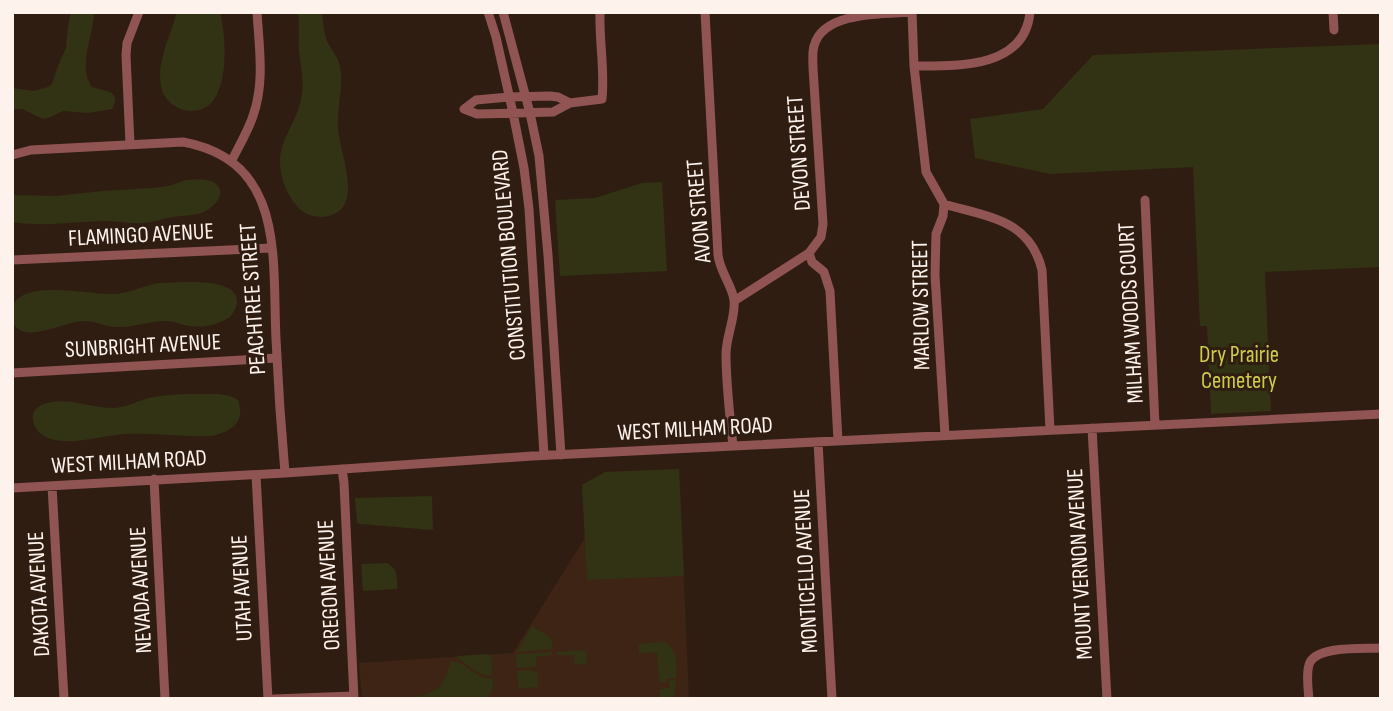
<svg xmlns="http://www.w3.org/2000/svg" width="1393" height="711" viewBox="0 0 1393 711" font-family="'Sofia Sans Condensed',sans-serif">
	<rect width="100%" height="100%" fill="#301d12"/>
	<path fill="#3d2415" d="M 679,469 L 689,699 L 362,699 L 359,663 L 513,653 L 586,536 L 582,485 L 605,472 Z"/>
	<path fill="#323214" d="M 71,12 L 94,12 C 94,35 77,66 92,87 C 105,92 122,89 112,109 L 89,113 L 63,111 L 51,117 L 43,119 L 22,109 L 12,109 L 12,88 L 34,91 L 48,87 L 52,84 L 58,66 L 66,48 L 68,26 Z
		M 177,12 L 220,12 C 226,37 228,75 215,98 C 201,121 165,111 161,86 C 156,62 171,35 177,12 Z
		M 298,12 L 322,12 C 323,24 324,38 331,48 C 335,55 339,59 340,67 C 344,86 337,106 338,126 C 338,152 369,213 322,217 C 312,217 304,214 298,207 C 284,192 276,168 282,147 C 288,128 300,114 302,92 C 304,78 300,64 299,50 C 298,37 300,25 298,12 Z
		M 1381,44 L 1381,273 L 1380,267 L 1265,272 L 1271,411 L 1211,414 L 1207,326 L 1200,326 L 1193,167 L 1050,174 L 975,158 L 970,119 L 1043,109 L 1093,55 Z
		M 186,180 C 194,180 204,178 213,182 C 230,192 213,209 201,213 C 192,216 183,215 174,217 C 163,218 153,223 142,223 C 130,224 117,221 104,221 C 73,222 43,227 12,222 L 12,195 L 56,196 L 102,191 L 152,188 L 169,186 Z
		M 662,182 L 667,271 L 560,276 L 555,200 L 595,198 L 642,183 Z
		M 158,283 C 175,283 238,275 237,302 C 237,307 233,313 230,317 C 217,325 205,328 189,326 C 183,325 176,322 169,321 C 151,320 133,328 115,327 C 105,326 95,321 84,321 C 66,321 32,341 17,328 C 13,324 12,318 12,313 C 12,276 90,295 112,294 C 127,294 143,286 158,283 Z
		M 219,394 L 230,396 L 238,400 C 246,422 231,432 211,436 C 183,437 154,433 125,434 C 101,435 55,452 37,430 C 34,426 32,420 33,415 C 34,409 39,406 44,404 C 67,396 90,408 113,408 C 128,408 140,399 154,397 C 175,393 198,394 219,394 Z
		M 679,469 L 684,576 L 587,580 L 582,485 L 605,472 Z
		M 432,496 L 433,530 L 360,524 L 357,523 L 355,498 Z
		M 387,563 C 397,568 398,579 397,589 L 363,591 L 361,564 Z
		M 532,626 L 551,638 L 553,649 L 517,652 Z
		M 663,642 C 677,645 677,665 676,678 L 666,679 L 666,682 L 659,682 L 657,652 L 639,653 L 639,644 Z
		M 586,650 L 587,664 L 575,665 L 574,655 L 557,655 L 557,652 Z
		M 552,652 L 552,655 L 536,657 L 536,667 L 517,668 L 516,654 Z
		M 488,654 L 491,657 L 492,675 L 490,676 C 476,675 468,663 455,657 L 459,656 Z
		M 451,661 L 460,663 L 481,677 L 493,679 C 493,687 493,693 486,697 L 404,699 C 434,692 441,695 451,661 Z
		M 531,670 L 532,672 L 537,671 L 538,687 L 519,689 L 517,671 Z
		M 669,680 L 676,680 L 674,699 L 660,699 L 660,689 L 670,688 Z"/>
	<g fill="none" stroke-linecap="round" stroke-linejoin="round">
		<path stroke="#905453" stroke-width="9" d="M 488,12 L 496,37 L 513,113 L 524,168 L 529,209 L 544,455
			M 503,12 L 530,113 L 539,156 L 548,255 L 561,455
			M 705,12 L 718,255 C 720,272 732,285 734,300 C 736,317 726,336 726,354 C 726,385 730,416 733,446
			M 1333,12 L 1334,30
			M 914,66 C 956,66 1025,69 1030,12
			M 464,109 L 477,114 L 553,112 L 570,103 L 602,99 C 605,70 599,41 600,12
			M 464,109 L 476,100 L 509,97 L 550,96 L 558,97 L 570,103
			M 130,144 L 126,55 L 127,43 L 139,12
			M 12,155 L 31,150 L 183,142 C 286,161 272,258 276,339 C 278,383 281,428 285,473
			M 232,160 C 239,146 248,131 253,116 C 265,82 259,47 257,12
			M 1145,200 L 1155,425
			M 944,204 C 987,217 1030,219 1042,270 L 1050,430
			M 12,260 L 272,248
			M 734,301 L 809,253
			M 12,373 L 277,358
			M 1092,428 L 1107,699
			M 838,441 L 830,291 L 824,272 L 812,262 L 809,253 L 821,237 L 823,224 L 813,68 C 813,61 812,53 814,46 C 823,11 884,14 912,12 L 914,66 L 926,172 L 944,204 L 943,216 L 936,234 L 935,275 L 945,435
			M 818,442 L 832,699
			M 342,469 L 344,483 L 354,699
			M 256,475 L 268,699
			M 154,479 L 165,699
			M 52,486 L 64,699
			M 12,488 L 285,473 L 532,456 L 1381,414
			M 274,699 L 354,696
			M 1309,699 C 1308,688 1306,675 1309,665 C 1314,645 1364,649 1381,648"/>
	</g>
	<g text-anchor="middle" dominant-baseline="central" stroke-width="6" stroke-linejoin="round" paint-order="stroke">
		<g font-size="23" fill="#fdf2ec" stroke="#301d12">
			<text transform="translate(799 153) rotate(-94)">DEVON STREET</text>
			<text transform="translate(699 211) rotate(-95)">AVON STREET</text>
			<text transform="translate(141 235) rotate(-3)">FLAMINGO AVENUE</text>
			<text transform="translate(509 255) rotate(-95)">CONSTITUTION BOULEVARD</text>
			<text transform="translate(253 299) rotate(-94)">PEACHTREE STREET</text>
			<text transform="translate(921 305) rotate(-91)">MARLOW STREET</text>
			<text transform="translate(1131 313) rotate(-93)">MILHAM WOODS COURT</text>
			<text transform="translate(143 346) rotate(-3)">SUNBRIGHT AVENUE</text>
			<text transform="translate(695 429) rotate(-3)">WEST MILHAM ROAD</text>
			<text transform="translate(129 462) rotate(-3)">WEST MILHAM ROAD</text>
			<text transform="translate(1080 564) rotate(-93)">MOUNT VERNON AVENUE</text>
			<text transform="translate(806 571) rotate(-93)">MONTICELLO AVENUE</text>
			<text transform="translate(329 585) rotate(-93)">OREGON AVENUE</text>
			<text transform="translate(242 588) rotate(-93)">UTAH AVENUE</text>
			<text transform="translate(141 590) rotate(-93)">NEVADA AVENUE</text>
			<text transform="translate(39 594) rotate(-93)">DAKOTA AVENUE</text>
		</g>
		<g font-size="23" fill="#cecc4b" stroke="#301d12">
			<text x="1239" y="355">Dry Prairie<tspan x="1239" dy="26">Cemetery</tspan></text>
		</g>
	</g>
	<rect width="1393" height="711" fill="none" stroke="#fdf2ec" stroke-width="28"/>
</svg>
